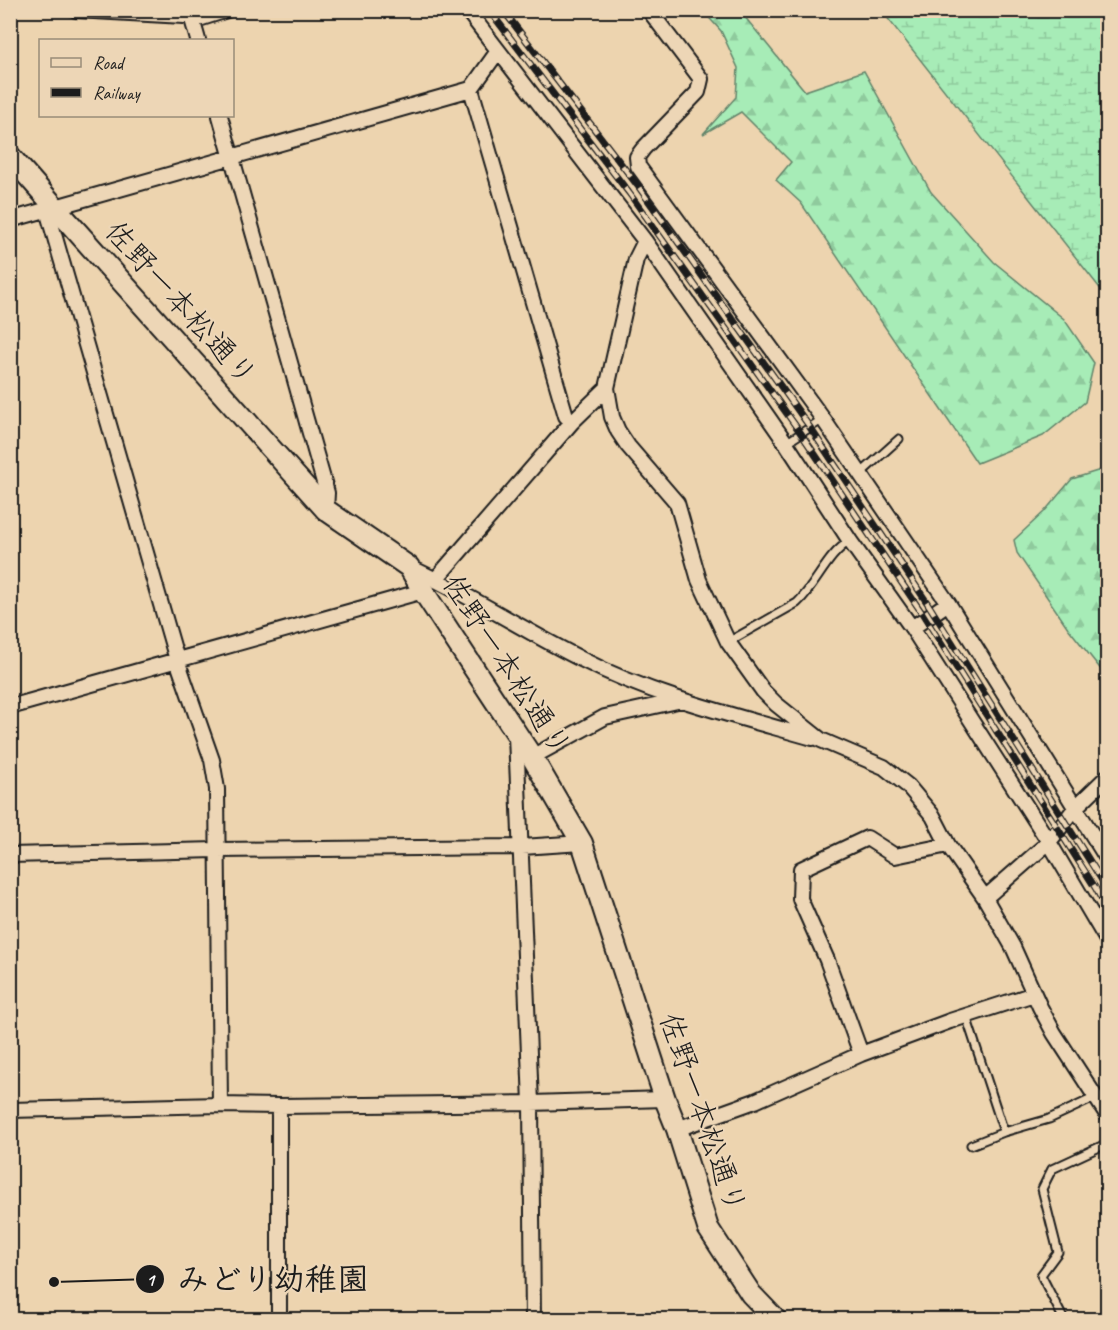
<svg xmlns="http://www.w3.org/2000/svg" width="1118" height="1330" viewBox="0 0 1118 1330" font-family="Caveat,'Klee One',sans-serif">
	<defs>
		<pattern id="forest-firs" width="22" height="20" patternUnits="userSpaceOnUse" patternTransform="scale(1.5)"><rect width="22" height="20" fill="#a7ecb7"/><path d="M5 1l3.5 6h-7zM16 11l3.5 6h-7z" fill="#8fca9d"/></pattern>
		<pattern id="wetland-marsh" width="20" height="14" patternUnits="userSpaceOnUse" patternTransform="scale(1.5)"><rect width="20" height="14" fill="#a7ecb7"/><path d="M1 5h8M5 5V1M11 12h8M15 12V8" fill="none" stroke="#8fca9d"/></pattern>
	</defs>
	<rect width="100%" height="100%" fill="#edd4af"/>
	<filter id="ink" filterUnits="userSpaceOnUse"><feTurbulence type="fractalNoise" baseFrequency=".0167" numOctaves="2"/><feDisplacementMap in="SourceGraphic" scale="12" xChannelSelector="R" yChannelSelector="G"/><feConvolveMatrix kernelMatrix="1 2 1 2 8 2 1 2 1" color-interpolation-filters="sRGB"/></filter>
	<g filter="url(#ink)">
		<path fill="url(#forest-firs)" stroke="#62846a" stroke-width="1.5" d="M 703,11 L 740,11 L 805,91 L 864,71 L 931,192 L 994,262 L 1064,319 L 1094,363 L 1085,402 L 1043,436 L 977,463 L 801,203 L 776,180 L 791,162 L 741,112 L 703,134 L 736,97 L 738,68 L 721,31 Z
			M 1107,468 L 1108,468 L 1107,677 L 1068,628 L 1017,553 L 1014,540 L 1044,512 L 1072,479 Z"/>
		<path fill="url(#wetland-marsh)" stroke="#62846a" stroke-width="1.5" d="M 882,11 L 1107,11 L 1107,296 L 1099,287 Z"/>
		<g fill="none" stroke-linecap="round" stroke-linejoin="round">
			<defs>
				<path id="lane" d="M 786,443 L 823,419
					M 860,474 L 899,439
					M 728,642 L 797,603 C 816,586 827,554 850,541
					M 966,1016 L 1004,1132
					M 971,1145 L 1004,1132 L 1049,1119 L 1096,1097
					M 1064,1320 L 1041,1275 L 1058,1252 L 1042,1189 L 1052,1169 L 1108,1143"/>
				<path id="street" d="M 76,10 L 184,16 L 191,15
					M 467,10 L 645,241 L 786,443 L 850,541 L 912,628 L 1049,842 L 1108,942
					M 649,10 L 701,79 L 698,92 L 643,149 L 637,157 L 638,166 L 823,419 L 948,603 L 1108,860
					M 190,12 L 198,40
					M 192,19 L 202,18 L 227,10
					M 471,89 L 566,416 L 572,422
					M 220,116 L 327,493 L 326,510
					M 47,210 L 177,660 L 212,760 L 217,789 L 220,1105
					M 10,220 L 471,89 L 498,51
					M 645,241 L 636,259 L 607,388 L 612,417 L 618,431 L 628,446 L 677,503 L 699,580 L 728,642 L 763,691 L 776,704 L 821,740 L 884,767 L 908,786 L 933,816 L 948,845 L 985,898 L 1013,947 L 1040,1007 L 1054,1033 L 1108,1116
					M 409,567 C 469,594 524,631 583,660 C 655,697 736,716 813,738
					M 436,579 L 572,422 L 607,388
					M 912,628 L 948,603
					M 10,707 L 423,591
					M 516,735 L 531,1103 L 533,1320
					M 532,757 L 605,717 L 682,700
					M 10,855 L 217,850 L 522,847 L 582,843
					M 985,898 L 1049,842 L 1076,807 L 1108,776
					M 861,1054 L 827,960 L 800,899 L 801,869 L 867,838 L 895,856 L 948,845
					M 10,1110 L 220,1105 L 279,1106 L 531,1103 L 665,1099
					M 677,1129 L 755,1101 L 861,1054 L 950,1021 L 1034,994
					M 279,1320 L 279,1106"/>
				<path id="secondary" d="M 10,156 L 55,207 L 326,510 L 409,567 L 423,591 L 532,757 L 582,843 L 665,1099 L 677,1129 L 708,1228 L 751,1294 L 776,1320"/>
			</defs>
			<use href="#lane" stroke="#1c1c1c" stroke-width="11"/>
			<use href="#street" stroke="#1c1c1c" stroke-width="18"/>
			<use href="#secondary" stroke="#1c1c1c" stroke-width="24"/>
			<use href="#lane" stroke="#edd6b6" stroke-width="7"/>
			<use href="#street" stroke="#edd6b6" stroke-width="14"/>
			<use href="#secondary" stroke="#edd6b6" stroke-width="20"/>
			<defs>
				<path id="rail" d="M 489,10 L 629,193 L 800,432 L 922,613 L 1096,889 L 1108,911
					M 503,10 L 638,186 L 809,426 L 930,607 L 1108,890"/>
			</defs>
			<use href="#rail" stroke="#1c1c1c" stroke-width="7"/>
			<use href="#rail" stroke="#edd6b6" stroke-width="4.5" stroke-dasharray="14" stroke-linecap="butt"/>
		</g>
	</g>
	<g text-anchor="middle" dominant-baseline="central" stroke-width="4.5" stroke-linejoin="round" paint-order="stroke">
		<g font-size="30" fill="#1c1c1c" stroke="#edd6b6">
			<text transform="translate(181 303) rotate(48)">佐野一本松通り</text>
			<text transform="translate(507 665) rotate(57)">佐野一本松通り</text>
			<text transform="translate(703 1113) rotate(71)">佐野一本松通り</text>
		</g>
	</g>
	<path fill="none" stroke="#1c1c1c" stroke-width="2" d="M54 1282L150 1279"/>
	<g fill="#1c1c1c" stroke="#edd6b6" stroke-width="2">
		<circle cx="54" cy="1282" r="6"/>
		<circle cx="150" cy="1279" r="15"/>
	</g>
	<g font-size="18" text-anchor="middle" font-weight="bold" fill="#fff">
		<text x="150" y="1286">1</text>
	</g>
	<g font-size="32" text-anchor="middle" font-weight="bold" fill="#1c1c1c" stroke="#edd6b6" stroke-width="4.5" stroke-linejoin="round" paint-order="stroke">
		<text x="273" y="1290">みどり幼稚園</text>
	</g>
	<rect width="1118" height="1330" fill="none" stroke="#edd6b6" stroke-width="36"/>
	<rect x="18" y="18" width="1082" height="1294" fill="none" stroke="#1c1c1c" stroke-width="2" filter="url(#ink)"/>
	<rect x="39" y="39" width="195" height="78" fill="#edd6b6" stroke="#998c78" stroke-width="1.5"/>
	<rect x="51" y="58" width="30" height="9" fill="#edd6b6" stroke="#998c78" stroke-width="1.5"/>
	<text x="93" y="69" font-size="18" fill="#1c1c1c">Road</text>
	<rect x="51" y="88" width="30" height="9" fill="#1c1c1c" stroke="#998c78" stroke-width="1.5"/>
	<text x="93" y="99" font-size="18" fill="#1c1c1c">Railway</text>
</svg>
